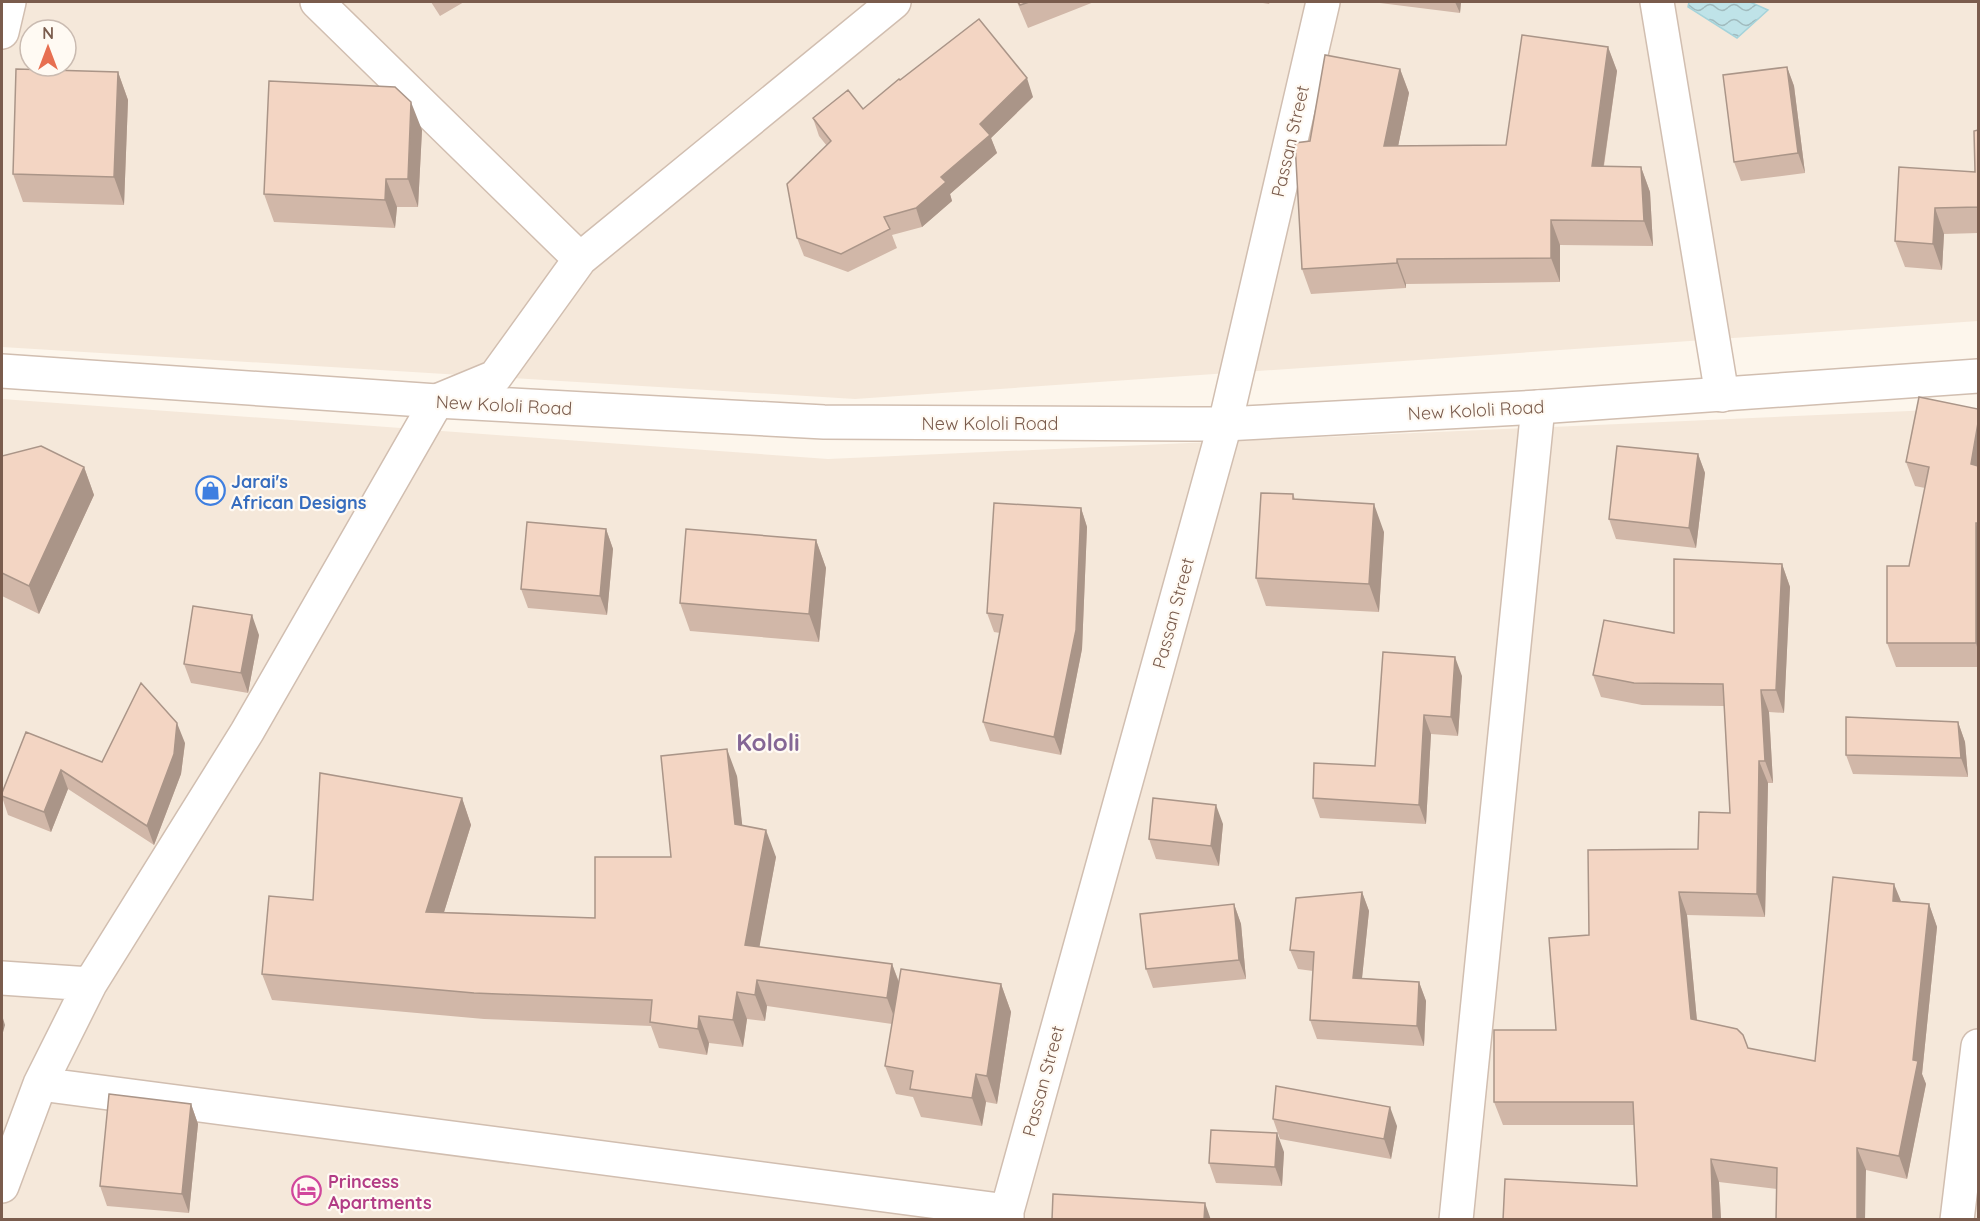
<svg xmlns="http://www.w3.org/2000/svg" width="1980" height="1221" viewBox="0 0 1980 1221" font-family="Quicksand,sans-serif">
	<defs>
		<pattern id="water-waves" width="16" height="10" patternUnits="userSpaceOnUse" patternTransform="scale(1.5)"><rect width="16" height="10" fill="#bfe3e8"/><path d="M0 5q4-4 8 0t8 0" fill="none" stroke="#a0bbbe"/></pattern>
	</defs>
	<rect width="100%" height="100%" fill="#fdf6ec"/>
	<path fill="#f5e8da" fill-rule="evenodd" d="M 2,2 L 1978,2 L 1978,321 L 855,399 L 2,347 ZM 30,30 L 66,30 L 66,66 L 30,66 Z
		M 2,399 L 828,459 L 1978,408 L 1978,1219 L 2,1219 Z"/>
	<path fill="url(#water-waves)" stroke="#a5d3da" stroke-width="1.5" d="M 1689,2 L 1750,2 L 1768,10 L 1737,38 L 1688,7 Z"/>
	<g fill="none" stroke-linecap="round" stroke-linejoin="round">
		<defs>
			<path id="minor" d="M 317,2 L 580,259
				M 1657,2 L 1722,395
				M 2,32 L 9,2
				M 2,978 L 90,984
				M 40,1084 L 1007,1211
				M 2,1186 L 40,1084 L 90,984 L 247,732 L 437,401 L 495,377 L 580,259 L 894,2
				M 1007,1220 L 1007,1211 L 1225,424 L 1323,2
				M 1456,1220 L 1538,407
				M 1957,1220 L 1978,1046"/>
			<path id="tertiary" d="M 2,371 L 437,401 L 824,422 L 1189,424 L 1225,424 L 1538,407 L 1978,376"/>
		</defs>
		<use href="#minor" stroke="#d1beb0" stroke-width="36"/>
		<use href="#tertiary" stroke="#d1beb0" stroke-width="36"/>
		<use href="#minor" stroke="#fff" stroke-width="33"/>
		<use href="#tertiary" stroke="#fff" stroke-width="33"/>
	</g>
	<path fill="#d1b7a8" d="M 431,2 L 464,2 L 440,16 Z
		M 1017,2 L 1094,2 L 1028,28 Z
		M 1257,2 L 1270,2 L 1269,4 Z
		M 1372,2 L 1461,2 L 1460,13 Z
		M 1608,47 L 1617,71 L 1604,166 L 1641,167 L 1650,192 L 1653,246 L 1560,245 L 1560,282 L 1406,284 L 1406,288 L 1311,294 L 1302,269 L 1310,141 L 1400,69 L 1409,93 L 1398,146 L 1506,145 Z
		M 1787,67 L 1794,86 L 1805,173 L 1741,181 L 1734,162 Z
		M 118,72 L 128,100 L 124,205 L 23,202 L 13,174 Z
		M 900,80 L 1033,97 L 991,138 L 997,153 L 950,194 L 952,201 L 922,227 L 892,235 L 897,248 L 848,272 L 804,256 L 797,238 L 827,146 L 819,136 L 813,118 L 863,109 Z
		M 422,130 L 418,207 L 397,207 L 395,228 L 274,222 L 264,194 Z
		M 1978,130 L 1978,233 L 1944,234 L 1942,270 L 1905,267 L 1895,241 L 1975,172 Z
		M 1978,409 L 1978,667 L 1896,667 L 1887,643 L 1909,566 L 1925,488 L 1915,486 L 1906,462 Z
		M 1698,454 L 1705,473 L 1696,548 L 1616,539 L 1609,519 Z
		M 2,456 L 84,467 L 94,495 L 39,614 L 2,596 Z
		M 1293,494 L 1295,499 L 1384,532 L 1379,612 L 1266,606 L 1256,578 Z
		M 1081,508 L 1087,527 L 1082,649 L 1061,755 L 990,741 L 983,722 L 1000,633 L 994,632 L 987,613 Z
		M 606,529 L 613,549 L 607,615 L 528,608 L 521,589 Z
		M 816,540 L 826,568 L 819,642 L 690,631 L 680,603 Z
		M 1782,564 L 1790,587 L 1784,713 L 1769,712 L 1773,783 L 1768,783 L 1765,917 L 1687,915 L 1697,1021 L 1748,1048 L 1815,1061 L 1901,901 L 1929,904 L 1937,927 L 1922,1074 L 1926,1084 L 1907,1179 L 1866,1170 L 1777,1189 L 1719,1182 L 1721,1220 L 1503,1220 L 1637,1186 L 1634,1125 L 1503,1125 L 1494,1102 L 1556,1030 L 1589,935 L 1698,849 L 1730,813 L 1724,706 L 1642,705 L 1601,697 L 1593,675 L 1674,633 Z
		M 259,635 L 248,693 L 191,683 L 184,664 Z
		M 1383,652 L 1462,676 L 1458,736 L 1431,734 L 1426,824 L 1320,818 L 1313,798 L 1375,766 Z
		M 1958,722 L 1965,742 L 1968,777 L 1853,774 L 1846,755 Z
		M 26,732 L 102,762 L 185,743 L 181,774 L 154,845 L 68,789 L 51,832 L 8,815 L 2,797 L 2,793 Z
		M 737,776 L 742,826 L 776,857 L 759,947 L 892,964 L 899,982 L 1001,984 L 1011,1012 L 997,1104 L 986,1102 L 982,1126 L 921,1117 L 913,1097 L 896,1094 L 885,1066 L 892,1024 L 767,1006 L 765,1021 L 747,1019 L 743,1047 L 709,1043 L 707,1055 L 659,1048 L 651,1026 L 484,1019 L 272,1000 L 262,974 L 313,900 L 462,798 L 471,825 L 444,912 L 595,918 L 671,857 Z
		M 1223,824 L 1219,866 L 1156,859 L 1149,839 Z
		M 1362,892 L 1369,911 L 1362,978 L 1419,982 L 1426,1001 L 1424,1046 L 1317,1039 L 1310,1020 L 1313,971 L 1298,969 L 1290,950 Z
		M 1234,904 L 1241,924 L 1246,979 L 1153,988 L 1146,969 Z
		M 191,1104 L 198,1124 L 189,1213 L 107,1206 L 100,1186 Z
		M 1273,1119 L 1397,1126 L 1391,1159 L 1280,1139 Z
		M 1284,1152 L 1282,1186 L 1216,1183 L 1209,1163 Z"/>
	<path fill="#aa9588" d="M 1455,2 L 1461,2 L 1460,13 Z
		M 1608,47 L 1617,71 L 1600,191 L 1592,166 Z
		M 1787,67 L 1794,86 L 1805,173 L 1798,153 Z
		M 1400,69 L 1409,93 L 1393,171 L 1384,146 Z
		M 118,72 L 128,100 L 124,205 L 114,177 Z
		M 1027,78 L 1033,97 L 991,138 L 997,153 L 950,194 L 952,201 L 922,227 L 916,208 L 941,177 L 980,124 Z
		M 411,102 L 422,130 L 418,207 L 408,179 Z
		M 1641,167 L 1650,192 L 1653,246 L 1644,221 Z
		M 386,179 L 397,207 L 395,228 L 385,200 Z
		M 1935,208 L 1944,234 L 1942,270 L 1933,244 Z
		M 1551,220 L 1560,245 L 1560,282 L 1551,258 Z
		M 1397,259 L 1406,284 L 1406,288 L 1397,263 Z
		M 1978,423 L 1978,486 L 1971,464 Z
		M 1698,454 L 1705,473 L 1696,548 L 1689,528 Z
		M 84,467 L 94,495 L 39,614 L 29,586 Z
		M 1374,504 L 1384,532 L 1379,612 L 1369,584 Z
		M 1081,508 L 1087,527 L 1082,649 L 1061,755 L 1054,737 Z
		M 1976,523 L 1978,531 L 1978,651 L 1976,643 Z
		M 606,529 L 613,549 L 607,615 L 600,596 Z
		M 816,540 L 826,568 L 819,642 L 809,614 Z
		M 1782,564 L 1790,587 L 1784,713 L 1776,690 Z
		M 252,615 L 259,635 L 248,693 L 241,673 Z
		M 1455,657 L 1462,676 L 1458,736 L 1451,717 Z
		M 1761,690 L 1769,712 L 1773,783 L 1765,761 Z
		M 1424,715 L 1431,734 L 1426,824 L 1419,805 Z
		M 1958,722 L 1965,742 L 1968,777 L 1961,758 Z
		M 177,723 L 185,743 L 181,774 L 154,845 L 147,826 Z
		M 727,749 L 737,776 L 745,851 L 735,824 Z
		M 1759,761 L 1768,783 L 1765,917 L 1757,894 Z
		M 61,770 L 68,789 L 51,832 L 44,812 Z
		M 462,798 L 471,825 L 436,938 L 426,912 Z
		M 1216,805 L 1223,824 L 1219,866 L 1211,846 Z
		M 766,830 L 776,857 L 755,971 L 745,945 Z
		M 1894,884 L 1903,906 L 1893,901 Z
		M 1362,892 L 1369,911 L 1360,997 L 1353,978 Z
		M 1679,892 L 1687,915 L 1699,1042 L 1691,1019 Z
		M 1234,904 L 1241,924 L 1246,979 L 1239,960 Z
		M 1929,904 L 1937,927 L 1922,1074 L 1926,1084 L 1907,1179 L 1899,1156 L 1913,1060 Z
		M 892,964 L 902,991 L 897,1025 L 887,998 Z
		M 757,980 L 767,1006 L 765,1021 L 755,995 Z
		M 1419,982 L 1426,1001 L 1424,1046 L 1417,1026 Z
		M 1001,984 L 1011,1012 L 997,1104 L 987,1076 Z
		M 737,992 L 747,1019 L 743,1047 L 733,1020 Z
		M 2,1015 L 5,1025 L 2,1036 Z
		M 699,1016 L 709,1043 L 707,1055 L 698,1029 Z
		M 976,1074 L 986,1102 L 982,1126 L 972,1098 Z
		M 191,1104 L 198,1124 L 189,1213 L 182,1194 Z
		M 1390,1107 L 1397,1126 L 1391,1159 L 1384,1139 Z
		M 1277,1133 L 1284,1152 L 1282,1186 L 1275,1167 Z
		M 1857,1148 L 1866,1170 L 1865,1220 L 1857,1220 Z
		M 1711,1159 L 1719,1182 L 1721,1220 L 1713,1220 Z
		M 1205,1203 L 1211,1220 L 1204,1220 Z"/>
	<path fill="#f3d5c3" stroke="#aa9588" stroke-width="1.5" d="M 1018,2 L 1029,2 L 1020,5 Z
		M 979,19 L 1027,78 L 980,124 L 990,135 L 941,177 L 946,182 L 916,208 L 884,217 L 890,229 L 841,254 L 797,238 L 787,184 L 831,141 L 813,118 L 848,90 L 863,109 L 899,79 L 900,80 Z
		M 1522,35 L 1608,47 L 1592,166 L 1641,167 L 1644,221 L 1551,220 L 1551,258 L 1397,259 L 1397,263 L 1302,269 L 1295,143 L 1310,141 L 1325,55 L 1400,69 L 1384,146 L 1506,145 Z
		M 1787,67 L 1798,153 L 1734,162 L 1723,75 Z
		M 16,69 L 118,72 L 114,177 L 13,174 Z
		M 269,81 L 395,87 L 411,102 L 408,179 L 386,179 L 385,200 L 264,194 Z
		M 1978,130 L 1978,207 L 1935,208 L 1933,244 L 1895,241 L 1899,167 L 1975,172 L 1974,131 Z
		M 1919,397 L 1978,409 L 1978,423 L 1971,464 L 1978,466 L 1978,523 L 1976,523 L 1976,643 L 1887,643 L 1887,566 L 1909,566 L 1929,467 L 1906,462 Z
		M 41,446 L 84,467 L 29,586 L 2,573 L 2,456 Z
		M 1617,446 L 1698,454 L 1689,528 L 1609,519 Z
		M 1261,493 L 1293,494 L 1293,499 L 1374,504 L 1369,584 L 1256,578 Z
		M 994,503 L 1081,508 L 1076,630 L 1054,737 L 983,722 L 1003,615 L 987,613 Z
		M 527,522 L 606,529 L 600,596 L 521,589 Z
		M 686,529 L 816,540 L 809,614 L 680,603 Z
		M 1674,559 L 1782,564 L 1776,690 L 1761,690 L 1765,761 L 1759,761 L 1757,894 L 1679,892 L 1691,1019 L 1737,1029 L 1743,1035 L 1748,1048 L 1815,1061 L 1833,877 L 1894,884 L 1893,901 L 1929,904 L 1913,1060 L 1918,1061 L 1899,1156 L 1857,1148 L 1857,1220 L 1776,1220 L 1777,1168 L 1711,1159 L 1713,1220 L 1503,1220 L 1505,1179 L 1637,1186 L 1633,1102 L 1494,1102 L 1494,1030 L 1556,1030 L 1549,938 L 1589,935 L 1588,850 L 1698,849 L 1699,812 L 1730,813 L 1723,684 L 1634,683 L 1593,675 L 1604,620 L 1674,633 Z
		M 193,606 L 252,615 L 241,673 L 184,664 Z
		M 1383,652 L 1455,657 L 1451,717 L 1424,715 L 1419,805 L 1313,798 L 1314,763 L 1375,766 Z
		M 141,683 L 177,723 L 174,754 L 147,826 L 61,770 L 44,812 L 2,796 L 2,793 L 26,732 L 102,762 Z
		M 1846,717 L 1958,722 L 1961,758 L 1846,755 Z
		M 727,749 L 735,824 L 766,830 L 745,945 L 892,964 L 887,998 L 757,980 L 755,995 L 737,992 L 733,1020 L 699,1016 L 698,1029 L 650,1022 L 652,1000 L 474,993 L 262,974 L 269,896 L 313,900 L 320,773 L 462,798 L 426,912 L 595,918 L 595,857 L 671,857 L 661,756 Z
		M 1153,798 L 1216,805 L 1211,846 L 1149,839 Z
		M 1362,892 L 1353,978 L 1419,982 L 1417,1026 L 1310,1020 L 1314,952 L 1290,950 L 1296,898 Z
		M 1234,904 L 1239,960 L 1146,969 L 1140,914 Z
		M 901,969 L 1001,984 L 987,1076 L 976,1074 L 972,1098 L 910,1089 L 913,1071 L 885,1066 Z
		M 1276,1086 L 1390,1107 L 1384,1139 L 1273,1119 Z
		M 109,1094 L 191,1104 L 182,1194 L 100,1186 Z
		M 1211,1130 L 1277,1133 L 1275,1167 L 1209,1163 Z
		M 1053,1194 L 1205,1203 L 1204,1220 L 1052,1220 Z"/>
	<defs>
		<symbol id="shop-ring" viewBox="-11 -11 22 22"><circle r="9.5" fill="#fffaf3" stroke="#3f7fe0" stroke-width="1.5"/><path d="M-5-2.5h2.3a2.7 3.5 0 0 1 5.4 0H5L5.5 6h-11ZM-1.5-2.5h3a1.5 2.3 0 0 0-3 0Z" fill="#3f7fe0"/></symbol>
		<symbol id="hotel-ring" viewBox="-11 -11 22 22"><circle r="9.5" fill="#fffaf3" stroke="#d1479c" stroke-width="1.5"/><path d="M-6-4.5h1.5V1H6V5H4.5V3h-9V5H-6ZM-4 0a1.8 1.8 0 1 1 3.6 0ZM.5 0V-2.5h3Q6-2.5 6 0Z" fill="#d1479c"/></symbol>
	</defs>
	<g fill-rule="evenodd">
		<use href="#shop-ring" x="194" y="474" width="33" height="33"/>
		<use href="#hotel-ring" x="290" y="1174" width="33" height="33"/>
	</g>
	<g text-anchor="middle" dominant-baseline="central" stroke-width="4.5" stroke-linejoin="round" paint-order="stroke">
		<g font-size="18" fill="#7a5c4d" stroke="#fffaf3">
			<text transform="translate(1290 141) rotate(-77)">Passan Street</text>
			<text transform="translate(504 405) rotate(3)">New Kololi Road</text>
			<text transform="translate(1476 410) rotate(-3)">New Kololi Road</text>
			<text x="990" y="423">New Kololi Road</text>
			<text transform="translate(1173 613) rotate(-75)">Passan Street</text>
			<text transform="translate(1043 1081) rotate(-75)">Passan Street</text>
		</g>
		<g font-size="18" font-weight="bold" fill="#366cbe" stroke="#fffaf3" text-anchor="start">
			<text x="231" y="481">Jarai's<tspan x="231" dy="21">African Designs</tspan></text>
		</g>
		<g font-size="18" font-weight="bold" fill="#b23c85" stroke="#fffaf3" text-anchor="start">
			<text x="328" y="1181">Princess<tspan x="328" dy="21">Apartments</tspan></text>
		</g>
		<g font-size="24" font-weight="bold" fill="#846695" stroke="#fffaf3">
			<text x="768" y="742">Kololi</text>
		</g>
	</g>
	<rect width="1980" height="1221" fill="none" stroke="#7a5c4d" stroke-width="6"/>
	<g transform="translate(48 48)"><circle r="28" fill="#fffaf3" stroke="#cabbb1" stroke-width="1.5"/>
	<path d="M0-4.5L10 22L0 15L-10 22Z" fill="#e76f51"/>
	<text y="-9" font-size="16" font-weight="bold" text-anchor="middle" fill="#7a5c4d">N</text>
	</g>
</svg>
